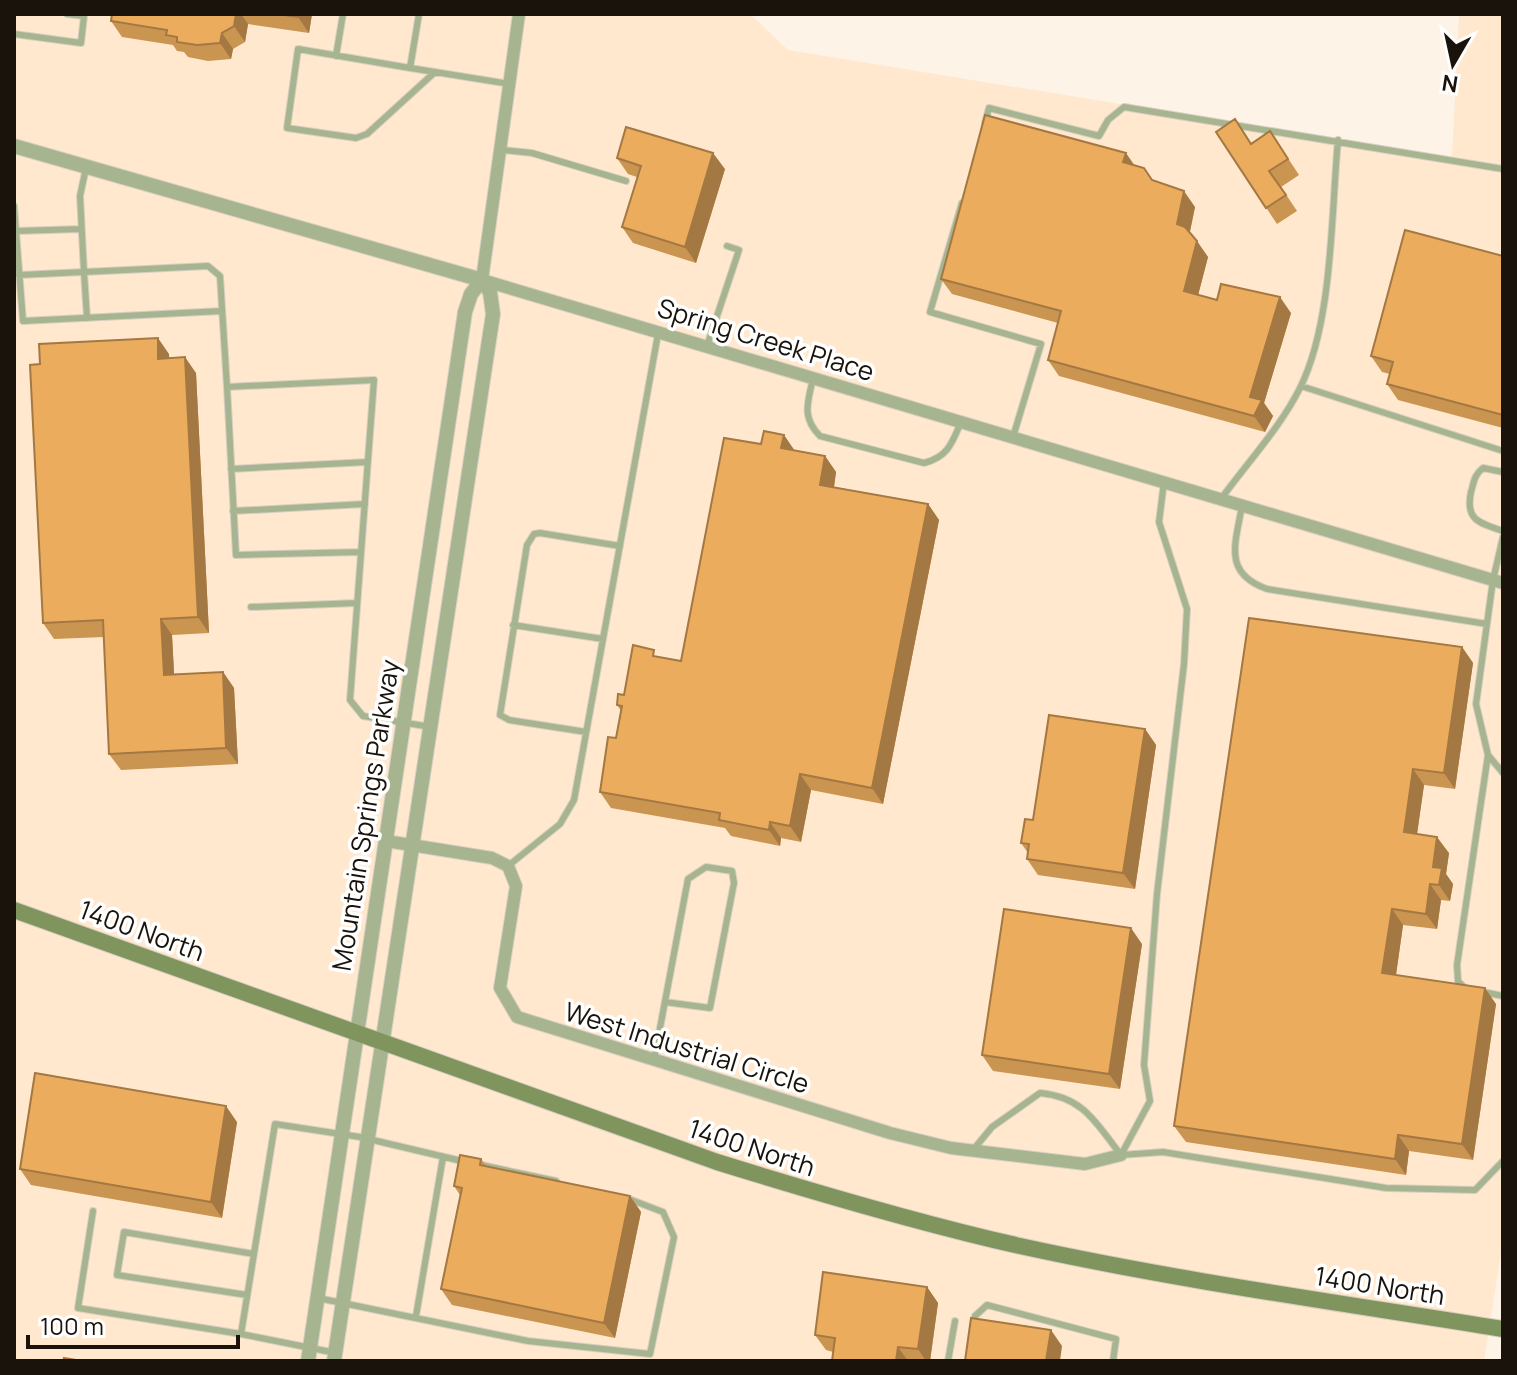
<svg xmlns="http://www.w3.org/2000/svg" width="1517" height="1375" viewBox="0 0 1517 1375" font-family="Manrope,sans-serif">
	<rect width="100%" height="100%" fill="#fef3e7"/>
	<path fill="#ffe8cd" d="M 14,14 L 750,14 L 788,50 L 1452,158 L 1459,14 L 1503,14 L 1503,1240 L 1484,1361 L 14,1361 Z"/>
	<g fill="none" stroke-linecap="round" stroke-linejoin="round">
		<defs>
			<path id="service" d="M 419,14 L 410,68 L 510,84
				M 14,34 L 81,43 L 84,16 L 67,14
				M 336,56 L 343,14
				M 410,68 L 298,49 L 287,128 L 356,138 L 367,134 L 435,72
				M 985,123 L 989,108 L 1099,136 L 1108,120 L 1124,107 L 1503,169
				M 502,150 L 532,153 L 626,181
				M 86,168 L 80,196 L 84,272 L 208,266 L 220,276 L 227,387
				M 962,203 L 930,312 L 1041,344 L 1013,437
				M 14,206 L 23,321 L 222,311
				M 16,231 L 81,229
				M 19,275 L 84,272 L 87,318
				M 707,346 L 739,250 L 727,246
				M 813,378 C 808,402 801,417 820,436 L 924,463 C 948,457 952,443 961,422
				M 1301,386 L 1503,451
				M 231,469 L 368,462
				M 1503,472 L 1483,468 C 1474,475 1474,482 1471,492 C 1465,520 1479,523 1503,531
				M 1221,499 C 1247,463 1280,428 1300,388 C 1333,322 1331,215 1338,140
				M 1242,506 C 1235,545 1223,573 1267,589 L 1487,624
				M 233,511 L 365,504
				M 1503,537 L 1493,580 L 1476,704 L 1488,755 L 1503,773
				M 361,552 L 236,555 L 227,387 L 374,380 C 366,486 358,593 350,700 L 363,716 L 431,727
				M 251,607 L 357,603
				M 513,625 L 603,639
				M 586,732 L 509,720 L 500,715 L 527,545 L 534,534 L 540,533 L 620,546
				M 508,866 L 560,824 L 574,800 L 658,334
				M 1465,988 L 1458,981 L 1457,965 L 1488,755
				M 1483,992 L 1503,996
				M 654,1060 L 688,879 L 706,867 L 732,871 L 734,883 L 710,1008 L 665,1002
				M 973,1150 L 992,1127 L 1040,1093 C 1084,1097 1096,1123 1121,1155
				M 1121,1155 L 1150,1101 L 1144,1065 L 1157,894 L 1184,664 L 1187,609 L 1159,522 L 1164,482
				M 1121,1155 L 1163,1152 L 1386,1188 L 1475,1190 L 1503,1161
				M 481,1165 L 556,1181
				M 93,1211 L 78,1308 L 241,1334
				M 247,1295 L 117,1275 L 124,1232 L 254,1254
				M 318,1298 L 528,1341 L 650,1354 L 674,1237 L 663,1212 L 629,1199
				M 416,1316 L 443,1157
				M 974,1324 L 975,1316 L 987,1305 L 1116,1339 L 1113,1361
				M 336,1353 L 241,1334 L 275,1124 L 360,1137 L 466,1162
				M 948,1361 L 955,1321"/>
			<path id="minor" d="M 519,14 L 482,280 L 1503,583
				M 386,841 L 492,858 L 508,866 L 516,886 L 500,988 L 517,1017 L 890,1133 L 951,1148 L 1085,1164 L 1121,1155"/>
			<path id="tertiary" d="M 14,146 L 482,280
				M 308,1361 L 465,312 L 471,294 L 482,280
				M 334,1361 L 493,314 L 490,292 L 482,280"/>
			<path id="secondary" d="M 14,910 L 717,1162 C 817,1193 918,1223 1020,1246 C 1180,1281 1342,1303 1503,1329"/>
		</defs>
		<use href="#service" stroke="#d9cfc4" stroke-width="8"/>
		<use href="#minor" stroke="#d9cfc4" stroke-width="14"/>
		<use href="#tertiary" stroke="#d9cfc4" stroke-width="16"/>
		<use href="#secondary" stroke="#d9cfc4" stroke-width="18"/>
		<use href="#service" stroke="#a6b590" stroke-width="6"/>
		<use href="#minor" stroke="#a6b590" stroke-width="12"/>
		<use href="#tertiary" stroke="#a6b590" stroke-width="14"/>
		<use href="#secondary" stroke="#80955e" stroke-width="16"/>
	</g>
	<path fill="#ca9451" d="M 112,14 L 312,14 L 309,33 L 248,24 L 245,42 L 233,49 L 231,59 L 208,61 L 188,57 L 184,52 L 177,51 L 173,45 L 122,37 L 111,21 Z
		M 1270,131 L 1299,175 L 1281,187 L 1297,211 L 1277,224 L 1216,132 L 1251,143 Z
		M 617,158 L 725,169 L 696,263 L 633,243 L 622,227 L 637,177 L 628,174 Z
		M 1134,165 L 1152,180 L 1195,207 L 1190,232 L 1208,257 L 1198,295 L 1217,300 L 1291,313 L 1264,403 L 1273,416 L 1265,432 L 1059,376 L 1048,360 L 1058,323 L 952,294 L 941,279 Z
		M 1503,256 L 1503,428 L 1398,400 L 1387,384 L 1390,374 L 1382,372 L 1371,356 Z
		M 169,354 L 169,358 L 196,373 L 209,633 L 172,635 L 174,674 L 223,672 L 234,688 L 238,764 L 121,770 L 109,754 L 104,637 L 54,639 L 43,623 Z
		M 784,435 L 794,451 L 825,456 L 836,472 L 834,487 L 928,504 L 939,520 L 883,804 L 811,790 L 801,842 L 781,838 L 780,846 L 731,836 L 725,828 L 611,808 L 600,792 L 616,738 L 621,711 L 617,705 L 624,695 L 681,661 L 761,444 Z
		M 1462,647 L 1473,663 L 1455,789 L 1424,785 L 1417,834 L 1449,853 L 1446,874 L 1453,884 L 1450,901 L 1441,900 L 1437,929 L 1403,925 L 1396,975 L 1496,1004 L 1473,1160 L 1409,1151 L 1406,1175 L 1186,1142 L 1174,1126 Z
		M 1145,729 L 1156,745 L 1135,889 L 1038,875 L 1027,859 L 1028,853 L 1021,843 L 1033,820 Z
		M 1142,944 L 1120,1089 L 993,1071 L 982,1055 Z
		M 237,1122 L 222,1218 L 31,1185 L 20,1169 Z
		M 481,1159 L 487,1167 L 630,1196 L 641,1212 L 615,1338 L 452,1305 L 441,1289 L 460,1195 L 454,1186 Z
		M 927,1287 L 938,1303 L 930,1361 L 832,1361 L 833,1352 L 826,1350 L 815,1335 Z"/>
	<path fill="#a47842" d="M 236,14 L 241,14 L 248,24 L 245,42 L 234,26 Z
		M 299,14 L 312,14 L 309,33 L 298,17 Z
		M 222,33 L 233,49 L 231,59 L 220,43 Z
		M 713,153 L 725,169 L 696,263 L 685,247 Z
		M 1126,153 L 1137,169 L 1123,162 Z
		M 1184,191 L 1195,207 L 1188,240 L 1177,224 Z
		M 1197,241 L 1208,257 L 1195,307 L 1184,291 Z
		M 1280,297 L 1291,313 L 1264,403 L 1273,416 L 1265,432 L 1254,416 L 1250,397 Z
		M 158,338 L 169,354 L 170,375 L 158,359 Z
		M 185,357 L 196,373 L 209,633 L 198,617 Z
		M 784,435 L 795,451 L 781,448 Z
		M 825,456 L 836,472 L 832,501 L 820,485 Z
		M 928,504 L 939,520 L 883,804 L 872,788 Z
		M 161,619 L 172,635 L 175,691 L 164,675 Z
		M 1462,647 L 1473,663 L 1455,789 L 1444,773 Z
		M 223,672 L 234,688 L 238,764 L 226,748 Z
		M 1145,729 L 1156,745 L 1135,889 L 1123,873 Z
		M 1413,769 L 1424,785 L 1415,848 L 1404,832 Z
		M 800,774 L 811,790 L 801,842 L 790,826 Z
		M 770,822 L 781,838 L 780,846 L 769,830 Z
		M 1437,837 L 1449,853 L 1446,874 L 1453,884 L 1450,901 L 1439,885 L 1433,867 Z
		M 1430,884 L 1441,900 L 1437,929 L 1426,914 Z
		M 1392,909 L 1403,925 L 1394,989 L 1382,973 Z
		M 1131,928 L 1142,944 L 1120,1089 L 1109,1074 Z
		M 1485,988 L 1496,1004 L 1473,1160 L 1462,1144 Z
		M 226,1106 L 237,1122 L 222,1218 L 211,1202 Z
		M 1398,1135 L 1409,1151 L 1406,1175 L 1395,1159 Z
		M 630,1196 L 641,1212 L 615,1338 L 604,1323 Z
		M 927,1287 L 938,1303 L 930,1361 L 926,1361 L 918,1349 Z
		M 1051,1330 L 1062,1346 L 1060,1361 L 1046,1361 Z
		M 898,1347 L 908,1361 L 896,1361 Z"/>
	<path fill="#ebac5e" stroke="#a47842" stroke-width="2" d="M 112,14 L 236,14 L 234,26 L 222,33 L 220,43 L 197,45 L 177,42 L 177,37 L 166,35 L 167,30 L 111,21 Z
		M 277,14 L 299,14 L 298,17 Z
		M 985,115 L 1126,153 L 1123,162 L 1144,168 L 1152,180 L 1184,191 L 1177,224 L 1185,227 L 1197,241 L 1184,291 L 1217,300 L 1221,284 L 1280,297 L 1250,397 L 1262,400 L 1254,416 L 1048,360 L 1061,311 L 941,279 Z
		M 1235,119 L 1251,144 L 1270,131 L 1288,159 L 1269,171 L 1286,195 L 1266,208 L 1216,132 Z
		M 626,127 L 713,153 L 685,247 L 622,227 L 641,166 L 617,158 Z
		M 1405,230 L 1503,256 L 1503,415 L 1387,384 L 1393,362 L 1371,356 Z
		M 158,338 L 158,359 L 185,357 L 198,617 L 161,619 L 164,675 L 223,672 L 226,748 L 109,754 L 103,620 L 43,623 L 30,365 L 40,364 L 39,344 Z
		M 764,431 L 784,435 L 781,448 L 825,456 L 820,485 L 928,504 L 872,788 L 800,774 L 790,826 L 770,822 L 769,830 L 719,820 L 720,813 L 600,792 L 608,737 L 616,738 L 622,706 L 617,705 L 618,694 L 624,695 L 633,645 L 654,650 L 653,656 L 681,661 L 724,438 L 761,444 Z
		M 1249,618 L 1462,647 L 1444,773 L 1413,769 L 1404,832 L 1437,837 L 1433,867 L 1442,868 L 1439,885 L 1430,884 L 1426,914 L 1392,909 L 1382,973 L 1485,988 L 1462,1144 L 1398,1135 L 1395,1159 L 1174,1126 Z
		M 1049,715 L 1145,729 L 1123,873 L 1027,859 L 1029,844 L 1021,843 L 1025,819 L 1033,820 Z
		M 1004,909 L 1131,928 L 1109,1074 L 982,1055 Z
		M 35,1073 L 226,1106 L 211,1202 L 20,1169 Z
		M 460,1155 L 481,1159 L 480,1165 L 630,1196 L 604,1323 L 441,1289 L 462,1188 L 454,1186 Z
		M 823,1272 L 927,1287 L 918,1349 L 898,1347 L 896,1361 L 832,1361 L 835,1338 L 815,1335 Z
		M 971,1318 L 1051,1330 L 1046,1361 L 965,1361 Z
		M 64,1358 L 82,1361 L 63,1361 Z"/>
	<g text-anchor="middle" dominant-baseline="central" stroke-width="7" stroke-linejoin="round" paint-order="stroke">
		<g font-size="26" fill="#19130c" stroke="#fff">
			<text transform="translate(766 339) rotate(17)">Spring Creek Place</text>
			<text transform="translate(365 815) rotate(-81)">Mountain Springs Parkway</text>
			<text transform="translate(142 930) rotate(20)">1400 North</text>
			<text transform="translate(687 1047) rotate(17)">West Industrial Circle</text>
			<text transform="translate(752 1147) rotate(18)">1400 North</text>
			<text transform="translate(1380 1285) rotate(9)">1400 North</text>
		</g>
	</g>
	<rect width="1517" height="1375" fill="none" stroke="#19130c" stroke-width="32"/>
	<g transform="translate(1453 64) rotate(189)" stroke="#ffffff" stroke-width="6" paint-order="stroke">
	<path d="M0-6L14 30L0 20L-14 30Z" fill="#19130c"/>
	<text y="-12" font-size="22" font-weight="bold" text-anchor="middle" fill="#19130c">N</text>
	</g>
	<path d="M28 1335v12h210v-12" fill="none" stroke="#19130c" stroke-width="4"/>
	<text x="40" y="1335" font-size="24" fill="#19130c" stroke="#ffffff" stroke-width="6" paint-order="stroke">100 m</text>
</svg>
